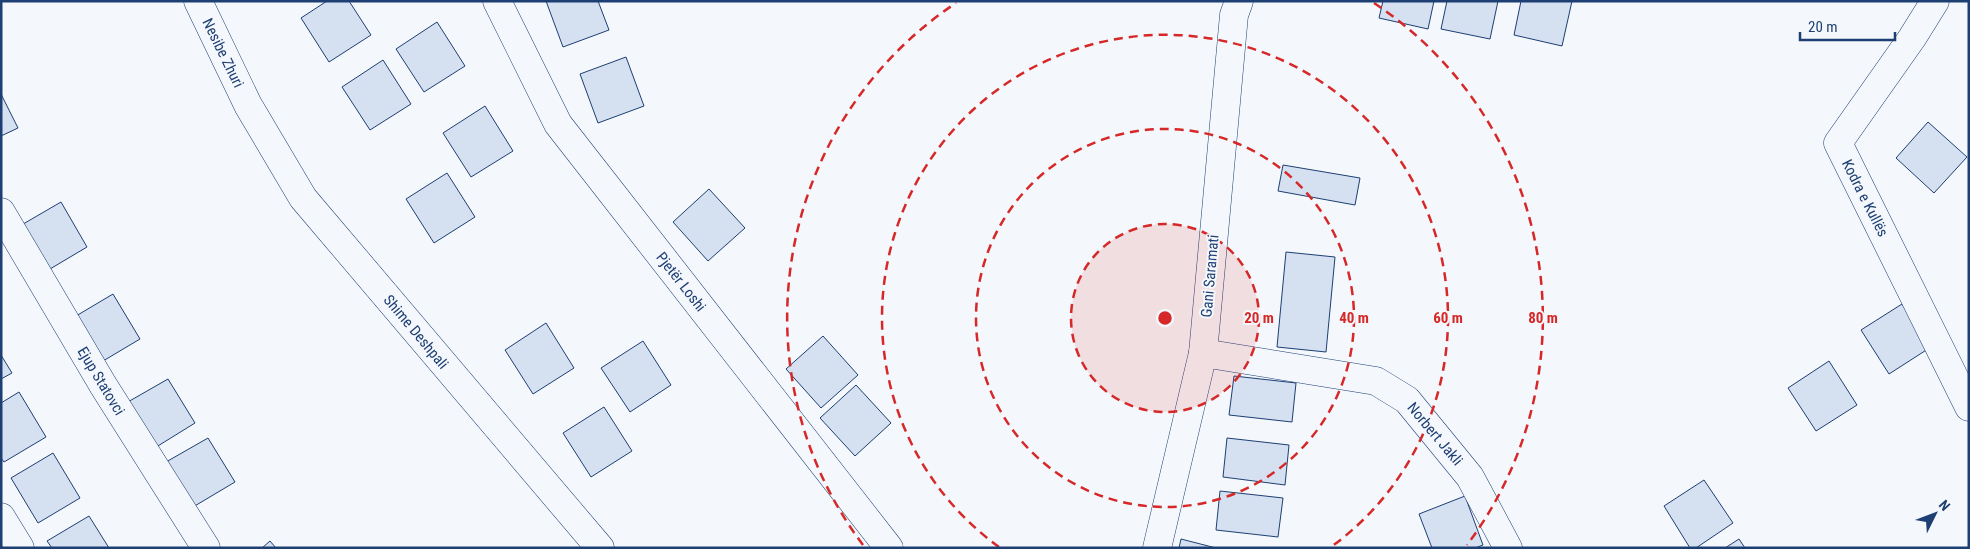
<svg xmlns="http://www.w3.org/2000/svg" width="1970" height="549" viewBox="0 0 1970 549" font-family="'Roboto Condensed',sans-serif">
	<rect width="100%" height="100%" fill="#f4f7fb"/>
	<path fill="#d5e0f0" stroke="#1d3f73" d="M 327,1 L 349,1 L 371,35 L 329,62 L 301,18 Z
		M 546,1 L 598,1 L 609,30 L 563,47 Z
		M 1383,1 L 1434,1 L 1428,29 L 1379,18 Z
		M 1447,1 L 1498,1 L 1490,39 L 1441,29 Z
		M 1521,1 L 1572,1 L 1562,46 L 1514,35 Z
		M 437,22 L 465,66 L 424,92 L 396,49 Z
		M 626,57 L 644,106 L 598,123 L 580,74 Z
		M 383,60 L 411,104 L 370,130 L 342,87 Z
		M 1,94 L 18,128 L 1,136 Z
		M 485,106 L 513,151 L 471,177 L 443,133 Z
		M 1928,122 L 1967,157 L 1934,193 L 1896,158 Z
		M 1283,165 L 1360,178 L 1355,205 L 1278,191 Z
		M 447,173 L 475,217 L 434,243 L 406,199 Z
		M 709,189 L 745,228 L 708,261 L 673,222 Z
		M 61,202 L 87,247 L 45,272 L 18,227 Z
		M 1286,252 L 1335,257 L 1326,352 L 1277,347 Z
		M 113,294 L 140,339 L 98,364 L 71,319 Z
		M 1902,304 L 1931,347 L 1889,374 L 1861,330 Z
		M 546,323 L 574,368 L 533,394 L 505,350 Z
		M 823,336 L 858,375 L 821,408 L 786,369 Z
		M 643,341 L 671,385 L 630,412 L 601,368 Z
		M 1,355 L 12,373 L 1,379 Z
		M 1829,361 L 1857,405 L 1816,431 L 1788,388 Z
		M 1234,376 L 1296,383 L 1292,422 L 1229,415 Z
		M 168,379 L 195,423 L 153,449 L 126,403 Z
		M 856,385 L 891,423 L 855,456 L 820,418 Z
		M 19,392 L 46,437 L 4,462 L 1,458 L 1,403 Z
		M 604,407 L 632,451 L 591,477 L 563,433 Z
		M 208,438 L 235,482 L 193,507 L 166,462 Z
		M 1227,438 L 1289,445 L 1285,485 L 1223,477 Z
		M 53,453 L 80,498 L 38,523 L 11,478 Z
		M 1704,480 L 1733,523 L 1696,548 L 1690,548 L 1664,506 Z
		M 1220,491 L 1283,498 L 1278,537 L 1216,530 Z
		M 1465,496 L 1483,545 L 1475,548 L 1432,548 L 1419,514 Z
		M 89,516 L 109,548 L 52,548 L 47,541 Z
		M 1181,539 L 1216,548 L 1179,548 Z
		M 1739,539 L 1745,548 L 1725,548 Z
		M 270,541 L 276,548 L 262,548 Z"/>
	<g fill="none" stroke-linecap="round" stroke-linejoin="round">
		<defs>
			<path id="street" d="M 198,1 L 248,105 L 303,198 L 600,548
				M 497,1 L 558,124 L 889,548
				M 1935,1 L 1912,38 L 1838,143 L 1969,407
				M 1,212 L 103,385 L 206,548
				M 1203,353 L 1376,381 L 1407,400 L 1470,477 L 1508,548
				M 1,517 L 20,548"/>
			<path id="secondary" d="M 1157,548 L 1203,353 L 1234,15 L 1239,1"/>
		</defs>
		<use href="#street" stroke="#1d3f73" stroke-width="29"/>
		<use href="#secondary" stroke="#1d3f73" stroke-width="29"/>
		<use href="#street" stroke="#f4f7fb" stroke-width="28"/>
		<use href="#secondary" stroke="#f4f7fb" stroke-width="28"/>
	</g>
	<circle cx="1165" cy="318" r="94" fill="#d62828" fill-opacity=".12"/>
	<g fill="none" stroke="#d62828" stroke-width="2.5" stroke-dasharray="9 6">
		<circle cx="1165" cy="318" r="94"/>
		<circle cx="1165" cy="318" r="189"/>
		<path d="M999 547A283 283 0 1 1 1331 547"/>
		<path d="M863 545A378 378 0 0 1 956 3M1374 3A378 378 0 0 1 1467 545"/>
	</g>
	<g text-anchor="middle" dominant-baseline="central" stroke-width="4" stroke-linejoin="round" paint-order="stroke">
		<g font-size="15" fill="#1d3f73" stroke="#f4f7fb">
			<text transform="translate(223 53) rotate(64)">Nesibe Zhuri</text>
			<text transform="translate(1865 198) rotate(63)">Kodra e Kullës</text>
			<text transform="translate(1210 276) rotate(-85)">Gani Saramati</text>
			<text transform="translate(681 282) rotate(52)">Pjetër Loshi</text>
			<text transform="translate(416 332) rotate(50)">Shime Deshpali</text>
			<text transform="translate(101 381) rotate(59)">Ejup Statovci</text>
			<text transform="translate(1435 434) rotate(50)">Norbert Jakli</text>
		</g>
	</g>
	<circle cx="1165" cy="318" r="8" fill="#d62828" stroke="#f4f7fb" stroke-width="2.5"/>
	<g font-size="15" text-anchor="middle" font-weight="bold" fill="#d62828" stroke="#f4f7fb" stroke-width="4" stroke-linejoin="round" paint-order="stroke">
		<text x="1259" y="323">20 m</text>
		<text x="1354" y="323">40 m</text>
		<text x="1448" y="323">60 m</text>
		<text x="1543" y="323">80 m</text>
	</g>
	<rect width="1970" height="549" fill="none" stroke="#1d3f73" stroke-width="5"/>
	<g transform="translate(1935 514) rotate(48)" stroke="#f4f7fb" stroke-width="4" paint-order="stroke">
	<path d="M0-4L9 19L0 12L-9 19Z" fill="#1d3f73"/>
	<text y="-8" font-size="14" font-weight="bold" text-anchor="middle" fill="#1d3f73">N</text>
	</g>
	<path d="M1800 32v8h95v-8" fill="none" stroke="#1d3f73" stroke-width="2.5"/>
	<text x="1808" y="32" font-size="15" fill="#1d3f73" stroke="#f4f7fb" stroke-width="4" paint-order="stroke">20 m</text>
</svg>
